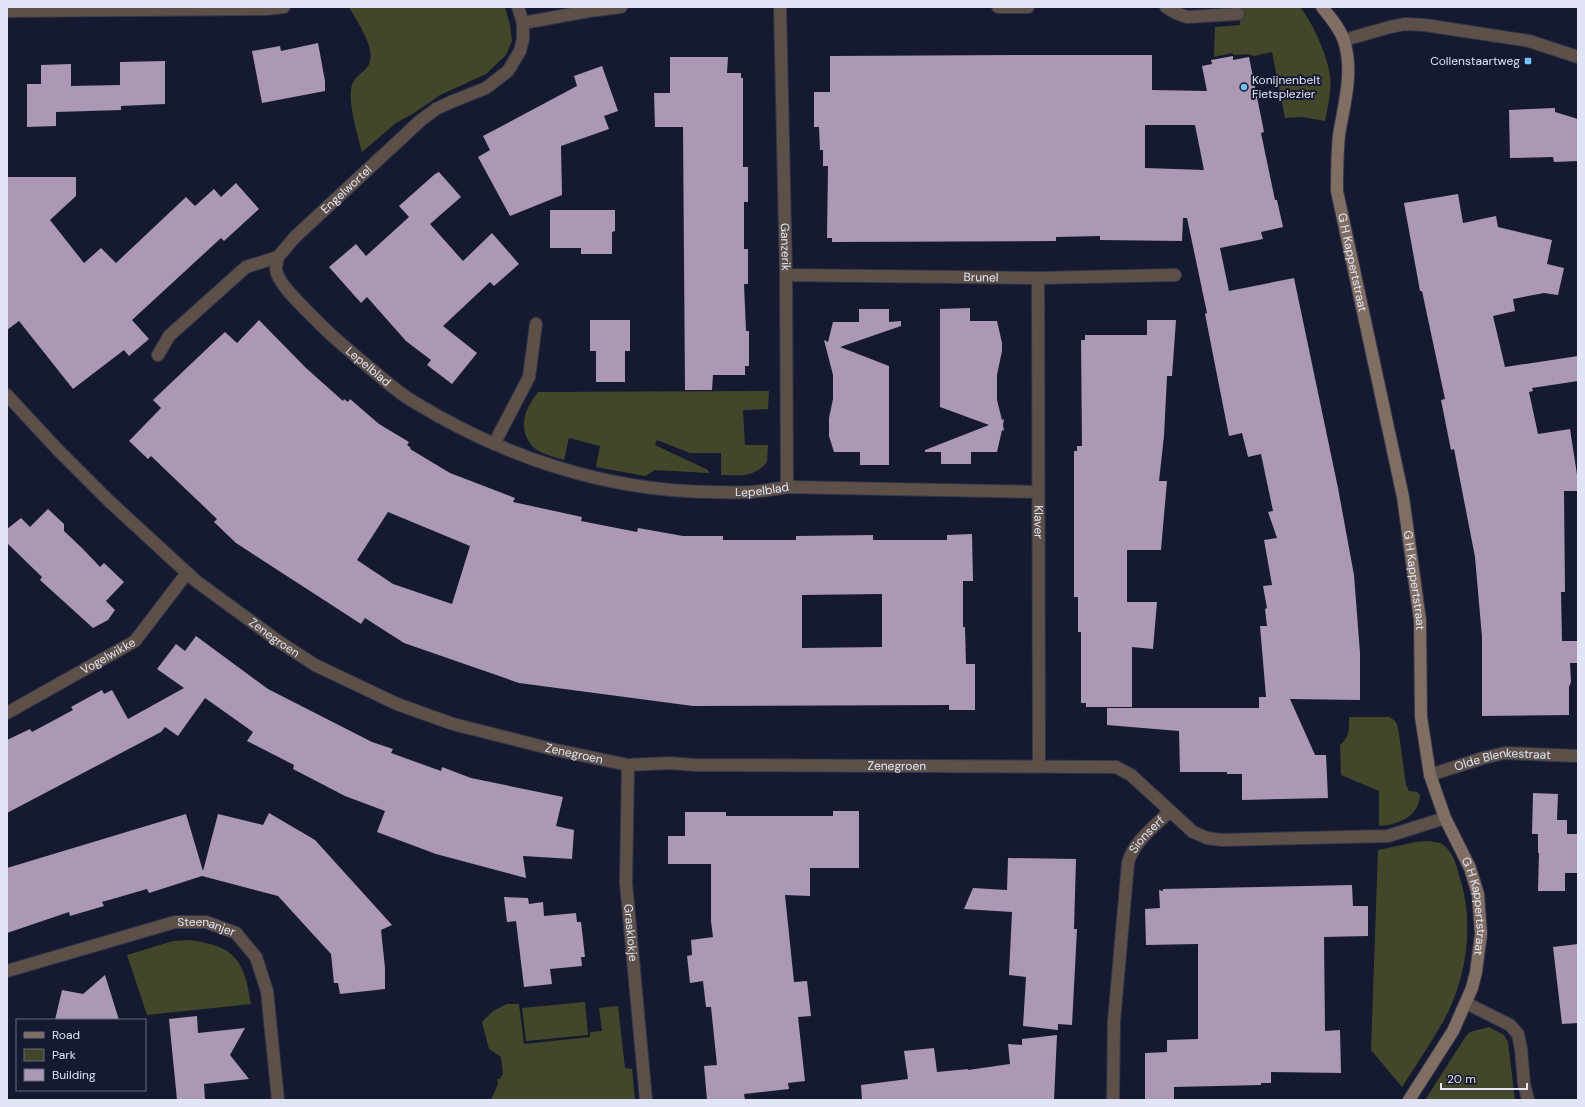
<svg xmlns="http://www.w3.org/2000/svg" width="1585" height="1107" viewBox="0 0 1585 1107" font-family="'DM Sans',sans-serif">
	<rect width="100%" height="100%" fill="#161a31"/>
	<path fill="#43472a" d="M 349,7 L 505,7 L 510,25 L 512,41 L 506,55 L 486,74 L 440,95 L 414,113 L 396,123 L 362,152 C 358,136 347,101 352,85 C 354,77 363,73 368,66 C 378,50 357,22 349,7 Z
		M 1239,7 L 1300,7 C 1313,23 1327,55 1330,75 C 1332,90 1328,106 1325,121 L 1302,117 L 1285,118 L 1272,52 L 1254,56 L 1247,54 L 1234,55 L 1232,53 L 1214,57 L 1215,27 L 1240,25 Z
		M 769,391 L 768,409 L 743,410 L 745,445 L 768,445 L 767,462 C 753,478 741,475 721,475 L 721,453 L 690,453 L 657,440 L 655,445 L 708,470 L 709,473 L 655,470 L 645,476 L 596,467 L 600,446 L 569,438 L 564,460 C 555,457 545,455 537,450 C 532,447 530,443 527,438 C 519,420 528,406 538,392 Z
		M 1349,717 L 1389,717 L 1394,720 L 1397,724 L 1399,734 L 1406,785 L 1409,791 L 1417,792 L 1420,795 C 1419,817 1397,825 1379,826 L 1379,791 L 1341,775 L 1340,745 C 1350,737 1349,729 1349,717 Z
		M 1427,841 C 1432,842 1439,842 1442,844 C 1453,851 1456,864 1459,875 C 1475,923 1467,977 1444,1020 C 1431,1043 1416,1065 1402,1087 L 1371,1050 L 1378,850 L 1416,842 Z
		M 189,940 C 235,946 244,959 251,1004 L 147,1015 L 127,955 L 173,941 Z
		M 585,1002 L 588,1035 L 526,1041 L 522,1008 Z
		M 507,1004 L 519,1004 L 524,1044 L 590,1037 L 590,1032 L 602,1031 L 599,1008 L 618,1006 L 625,1068 L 632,1069 L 635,1100 L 491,1100 L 498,1084 L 497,1079 L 500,1079 L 503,1073 L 501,1057 L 489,1049 L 482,1022 L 493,1011 Z
		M 1489,1027 L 1504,1035 L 1508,1042 L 1515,1100 L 1425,1100 L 1466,1036 L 1470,1032 Z"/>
	<path fill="#ab98b2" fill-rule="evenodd" d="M 318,43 L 325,81 L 325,91 L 262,103 L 252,51 L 280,46 L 281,51 Z
		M 1025,55 L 1152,55 L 1152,90 L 1207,91 L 1202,66 L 1212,64 L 1211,60 L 1233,56 L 1233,60 L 1249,57 L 1264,132 L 1261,133 L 1275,200 L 1277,200 L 1283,227 L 1261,232 L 1263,239 L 1220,248 L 1229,291 L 1294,278 L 1338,488 L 1354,575 L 1360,653 L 1360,700 L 1290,699 L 1315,755 L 1326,755 L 1328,798 L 1242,800 L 1242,774 L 1227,774 L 1227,772 L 1180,772 L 1179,731 L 1107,725 L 1107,708 L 1259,708 L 1259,697 L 1266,697 L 1260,626 L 1267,626 L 1265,609 L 1267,608 L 1263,586 L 1272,585 L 1264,540 L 1277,538 L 1268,512 L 1273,511 L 1261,454 L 1248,457 L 1242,433 L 1229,436 L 1205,314 L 1207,313 L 1187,218 L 1183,218 L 1182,241 L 1100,240 L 1100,236 L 1056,237 L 1056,241 L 832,242 L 832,238 L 827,238 L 828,166 L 823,166 L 823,150 L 820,150 L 819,127 L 814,127 L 814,92 L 830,92 L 830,56 ZM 1145,125 L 1195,125 L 1204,170 L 1145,168 Z
		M 670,57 L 728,57 L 727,73 L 741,73 L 741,78 L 743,78 L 743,167 L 748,167 L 748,202 L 744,202 L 744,249 L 748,249 L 748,284 L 744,284 L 746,331 L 749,331 L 749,366 L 745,366 L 745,375 L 713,375 L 712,390 L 685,390 L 683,127 L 655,127 L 654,93 L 670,93 Z
		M 165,61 L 165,104 L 121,106 L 121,110 L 56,112 L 56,126 L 27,127 L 27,84 L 41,84 L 41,65 L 71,64 L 71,86 L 120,85 L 120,62 Z
		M 602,66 L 618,111 L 604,116 L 609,129 L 561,146 L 562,195 L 510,216 L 478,157 L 490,150 L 483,136 L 577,86 L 574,76 Z
		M 1555,108 L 1555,112 L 1578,119 L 1578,161 L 1554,162 L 1553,157 L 1510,158 L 1509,110 Z
		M 439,172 L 461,197 L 430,224 L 463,261 L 492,233 L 519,264 L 494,286 L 490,282 L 443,326 L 477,353 L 452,384 L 427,365 L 431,360 L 406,341 L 367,297 L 361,303 L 329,267 L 356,244 L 366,256 L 409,217 L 399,206 L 435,174 Z
		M 7,177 L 76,177 L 76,196 L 50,220 L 84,263 L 101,248 L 116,263 L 186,197 L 195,206 L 214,189 L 221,197 L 236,183 L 259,209 L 224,241 L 221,238 L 132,320 L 149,339 L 129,356 L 124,350 L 73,389 L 19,321 L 7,330 Z
		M 1458,194 L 1463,223 L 1496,216 L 1498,227 L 1552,240 L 1547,264 L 1564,268 L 1558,295 L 1544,293 L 1513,299 L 1515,311 L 1493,316 L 1505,367 L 1578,356 L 1578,381 L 1532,388 L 1533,391 L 1529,392 L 1538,434 L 1570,429 L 1578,481 L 1578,491 L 1564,491 L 1565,592 L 1561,592 L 1562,641 L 1578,641 L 1578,663 L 1570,663 L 1571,682 L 1569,687 L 1569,715 L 1482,716 L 1482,637 L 1475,557 L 1454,449 L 1451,450 L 1441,400 L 1445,399 L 1422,291 L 1420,291 L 1404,203 Z
		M 550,210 L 615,210 L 615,231 L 612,232 L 612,254 L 581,254 L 581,248 L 550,248 Z
		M 970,308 L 970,321 L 997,321 L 1002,343 L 1002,351 L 997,375 L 997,400 L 1002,420 L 1004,419 L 1003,425 L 1004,431 L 1002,430 L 997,452 L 971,452 L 971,464 L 941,464 L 941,452 L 925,452 L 925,450 L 989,425 L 940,407 L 940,309 Z
		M 859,309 L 889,309 L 889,322 L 901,321 L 901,326 L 840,347 L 889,366 L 889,465 L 860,465 L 860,452 L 834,452 L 829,436 L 829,418 L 833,399 L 833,375 L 824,340 L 828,342 L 833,322 L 859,322 Z
		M 259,320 L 306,368 L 343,401 L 344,399 L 348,402 L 350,399 L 379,424 L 409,442 L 407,445 L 411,448 L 410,449 L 450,473 L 515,498 L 513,502 L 582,517 L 581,521 L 637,532 L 638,528 L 683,536 L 723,536 L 723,540 L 796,540 L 796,536 L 873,535 L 873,540 L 947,540 L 947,535 L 972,534 L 973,581 L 963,581 L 963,627 L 965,627 L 966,664 L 975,664 L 975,710 L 949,710 L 949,705 L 693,706 L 519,683 L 404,643 L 365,618 L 361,624 L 236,543 L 214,522 L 217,519 L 151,456 L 148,459 L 129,441 L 161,408 L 153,400 L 213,343 L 225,332 L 237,343 ZM 388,512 L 470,546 L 452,604 L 393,584 L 357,560 ZM 882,594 L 882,647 L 802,648 L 802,595 Z
		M 590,320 L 630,320 L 630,351 L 625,351 L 625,382 L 596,382 L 596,351 L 590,351 Z
		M 1147,320 L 1176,320 L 1172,376 L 1167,376 L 1164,436 L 1159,481 L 1167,481 L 1161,550 L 1127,550 L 1127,602 L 1157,602 L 1153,649 L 1132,647 L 1132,707 L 1086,707 L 1086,703 L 1081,703 L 1081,632 L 1078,632 L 1078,597 L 1074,597 L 1074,451 L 1077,451 L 1077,446 L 1082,446 L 1081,340 L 1085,340 L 1085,335 L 1147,335 Z
		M 48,509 L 64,524 L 64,531 L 83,549 L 100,567 L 104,563 L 124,582 L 106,601 L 115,610 L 108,620 L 93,628 L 40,580 L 42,577 L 7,543 L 7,529 L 21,518 L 30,527 Z
		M 196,636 L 268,689 L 372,742 L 393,749 L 391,753 L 441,771 L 442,767 L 471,778 L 563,797 L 556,826 L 574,830 L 572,859 L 523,856 L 526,878 L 436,854 L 377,832 L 385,811 L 345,796 L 293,769 L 294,765 L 247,741 L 253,732 L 205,698 L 178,736 L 165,727 L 161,732 L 7,813 L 7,740 L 30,729 L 32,732 L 73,710 L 71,707 L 102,690 L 104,694 L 112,690 L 128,719 L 184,688 L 157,669 L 176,644 L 185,651 Z
		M 1533,793 L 1558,794 L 1557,820 L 1567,820 L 1567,834 L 1578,834 L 1578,873 L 1565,873 L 1565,891 L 1538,891 L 1539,853 L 1538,853 L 1538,834 L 1532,834 Z
		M 833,811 L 859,811 L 859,868 L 810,868 L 810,896 L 785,895 L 794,982 L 807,981 L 811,1016 L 798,1017 L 805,1081 L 788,1083 L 789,1089 L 744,1094 L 745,1100 L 707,1100 L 704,1066 L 717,1065 L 711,1007 L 706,1007 L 703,981 L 690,983 L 687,956 L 692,955 L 691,940 L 713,937 L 711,921 L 711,864 L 668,864 L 668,836 L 685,836 L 685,812 L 726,812 L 726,816 L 833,816 Z
		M 269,813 L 315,840 L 392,925 L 381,930 L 385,968 L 385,989 L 340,994 L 338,983 L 334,983 L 331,954 L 278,896 L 202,876 L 149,893 L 147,889 L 102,902 L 104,906 L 70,916 L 69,912 L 7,933 L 7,868 L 186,814 L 203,871 L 218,814 L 263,825 Z
		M 1008,858 L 1076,859 L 1074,929 L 1077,929 L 1072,1025 L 1058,1024 L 1058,1030 L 1023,1026 L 1026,977 L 1009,975 L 1012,912 L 964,909 L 973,888 L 1007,890 Z
		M 1352,885 L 1353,906 L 1368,906 L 1368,936 L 1324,937 L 1325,1031 L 1340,1030 L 1341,1073 L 1271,1072 L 1271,1083 L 1261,1083 L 1261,1085 L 1174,1087 L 1174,1100 L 1145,1100 L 1145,1053 L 1167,1052 L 1167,1040 L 1198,1039 L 1198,944 L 1146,945 L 1145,909 L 1160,908 L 1159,890 L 1163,891 L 1163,889 Z
		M 504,897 L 528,898 L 529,904 L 543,902 L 544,916 L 576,913 L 577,922 L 581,922 L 585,957 L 581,957 L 582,966 L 550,969 L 552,984 L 524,987 L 516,921 L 507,922 Z
		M 1578,944 L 1578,1023 L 1562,1024 L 1553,947 Z
		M 105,975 L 119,1020 L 55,1020 L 62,990 L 83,994 Z
		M 197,1016 L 198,1033 L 245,1028 L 230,1055 L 249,1079 L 204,1084 L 205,1100 L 177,1100 L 169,1019 Z
		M 1057,1035 L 1054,1100 L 862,1100 L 861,1085 L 908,1079 L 904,1051 L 934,1048 L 937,1072 L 968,1069 L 968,1070 L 1010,1064 L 1008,1044 L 1022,1045 L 1022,1039 Z"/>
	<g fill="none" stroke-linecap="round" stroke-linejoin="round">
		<defs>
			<g id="street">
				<path d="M 518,7 L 523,23"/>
				<path id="s1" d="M 780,7 L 786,275 L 787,487"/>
				<path d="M 998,7 L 1028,7"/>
				<path d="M 1166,7 L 1176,13 L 1187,17 L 1238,14"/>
				<path d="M 7,11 L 266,9 L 284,7"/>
				<path d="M 1344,40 L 1390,27 L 1405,24 L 1425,25 L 1529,41 L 1578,57"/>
				<path id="s2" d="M 278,257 C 277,261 276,265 276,269 C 277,285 310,313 321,325 C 338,342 357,357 376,373 C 388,383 400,394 414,402 C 504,457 606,491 712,492 C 725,492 738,493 751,492 C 763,491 775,489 787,487 L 1038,492"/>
				<path id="s3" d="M 786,275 L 1038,278 L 1175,275"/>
				<path id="s4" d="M 1038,278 L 1039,766"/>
				<path id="s5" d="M 158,355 L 169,336 L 246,267 L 278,257 L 295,237 L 420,121 L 436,109 L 451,102 L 486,88 L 508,71 L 520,51 L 523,39 L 523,23 L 589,11 L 621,7"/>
				<path id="s6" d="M 7,395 L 57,449 L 109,501 L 196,581 L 278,641 L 315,665 L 397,704 L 453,724 L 552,749 L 628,765 L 670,763 L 695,765 L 1116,767 L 1131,775 L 1193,832 L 1207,838 L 1222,840 L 1388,836 L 1445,818"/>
				<path d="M 494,444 L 529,377 L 536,324"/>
				<path id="s7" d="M 7,713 L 135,641 L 187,573"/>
				<path id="s8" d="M 628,765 L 626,883 L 646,1100"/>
				<path id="s9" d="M 1430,775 L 1483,758 L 1505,753 L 1578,756"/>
				<path id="s10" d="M 7,971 L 175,922 L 206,922 L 236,933 L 256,957 L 267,991 L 278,1100"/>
				<path d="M 1466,1003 L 1510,1025 L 1518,1034 L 1521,1049 L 1524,1084 L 1528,1100"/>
				<path id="s11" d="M 1113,1100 L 1114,1021 L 1128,863 C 1133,842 1155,826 1170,811"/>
			</g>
			<g id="secondary">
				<path id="s12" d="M 1322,7 C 1330,17 1340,28 1344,41 C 1354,72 1344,104 1339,135 C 1337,154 1337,173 1337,191 L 1403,497 L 1420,620 L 1421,717 L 1430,775 L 1445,818 L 1470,868 L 1478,894 L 1481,934 L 1476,972 L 1472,988 L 1453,1031 L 1409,1100"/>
			</g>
		</defs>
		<use href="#street" stroke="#32364c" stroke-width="14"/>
		<use href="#secondary" stroke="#32364c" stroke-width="14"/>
		<use href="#street" stroke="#5c5049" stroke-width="12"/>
		<use href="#secondary" stroke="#816e62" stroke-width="12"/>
	</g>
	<g fill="#77c0f7" stroke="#161a31" stroke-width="1.5">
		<rect x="1524" y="57" width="8" height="8" rx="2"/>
		<circle cx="1244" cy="87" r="4"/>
	</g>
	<g text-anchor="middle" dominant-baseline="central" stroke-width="4" stroke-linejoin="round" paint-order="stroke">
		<g font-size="12" fill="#e1e5f5" stroke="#161a31" text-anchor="end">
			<text x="1520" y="61">Collenstaartweg</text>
			<text x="1252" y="80" text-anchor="start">Konijnenbelt<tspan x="1252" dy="14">Fietsplezier</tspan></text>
		</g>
		<g font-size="12" fill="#e1e5f5" stroke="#161a31">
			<text stroke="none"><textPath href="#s5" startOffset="255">Engelwortel</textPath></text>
			<text stroke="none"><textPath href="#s1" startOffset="240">Ganzerik</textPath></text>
			<text stroke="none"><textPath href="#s12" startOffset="265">G H Kappertstraat</textPath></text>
			<text stroke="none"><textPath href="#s3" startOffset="195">Brunel</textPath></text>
			<text stroke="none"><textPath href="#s2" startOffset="148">Lepelblad</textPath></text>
			<text stroke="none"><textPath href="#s2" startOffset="571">Lepelblad</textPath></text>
			<text stroke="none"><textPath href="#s4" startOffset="244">Klaver</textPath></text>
			<text stroke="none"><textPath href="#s12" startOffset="589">G H Kappertstraat</textPath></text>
			<text stroke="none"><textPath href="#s6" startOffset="362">Zenegroen</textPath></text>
			<text stroke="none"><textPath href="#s7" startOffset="116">Vogelwikke</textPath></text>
			<text stroke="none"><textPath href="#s6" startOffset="686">Zenegroen</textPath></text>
			<text stroke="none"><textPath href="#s9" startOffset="75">Olde Blenkestraat</textPath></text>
			<text stroke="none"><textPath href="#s6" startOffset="1010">Zenegroen</textPath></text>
			<text stroke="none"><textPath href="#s11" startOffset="272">Sionserf</textPath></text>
			<text stroke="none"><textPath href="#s12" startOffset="925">G H Kappertstraat</textPath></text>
			<text stroke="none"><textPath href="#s10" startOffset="207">Steenanjer</textPath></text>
			<text stroke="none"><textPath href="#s8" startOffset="168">Grasklokje</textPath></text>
		</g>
	</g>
	<rect width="1585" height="1107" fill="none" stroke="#e1e5f5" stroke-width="16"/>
	<rect x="16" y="1019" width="130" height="72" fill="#161a31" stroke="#676b7f"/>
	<rect x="24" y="1032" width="20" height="6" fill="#816e62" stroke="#676b7f"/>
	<text x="52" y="1039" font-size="12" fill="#e1e5f5">Road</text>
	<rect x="24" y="1049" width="20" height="12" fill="#43472a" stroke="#676b7f"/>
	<text x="52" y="1059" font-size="12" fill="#e1e5f5">Park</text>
	<rect x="24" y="1069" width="20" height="12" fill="#ab98b2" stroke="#676b7f"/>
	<text x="52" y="1079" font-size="12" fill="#e1e5f5">Building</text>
	<path d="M1441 1083v6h86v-6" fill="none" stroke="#e1e5f5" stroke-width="2"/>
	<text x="1447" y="1083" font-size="12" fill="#e1e5f5" stroke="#161a31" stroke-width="3" paint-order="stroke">20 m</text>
</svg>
